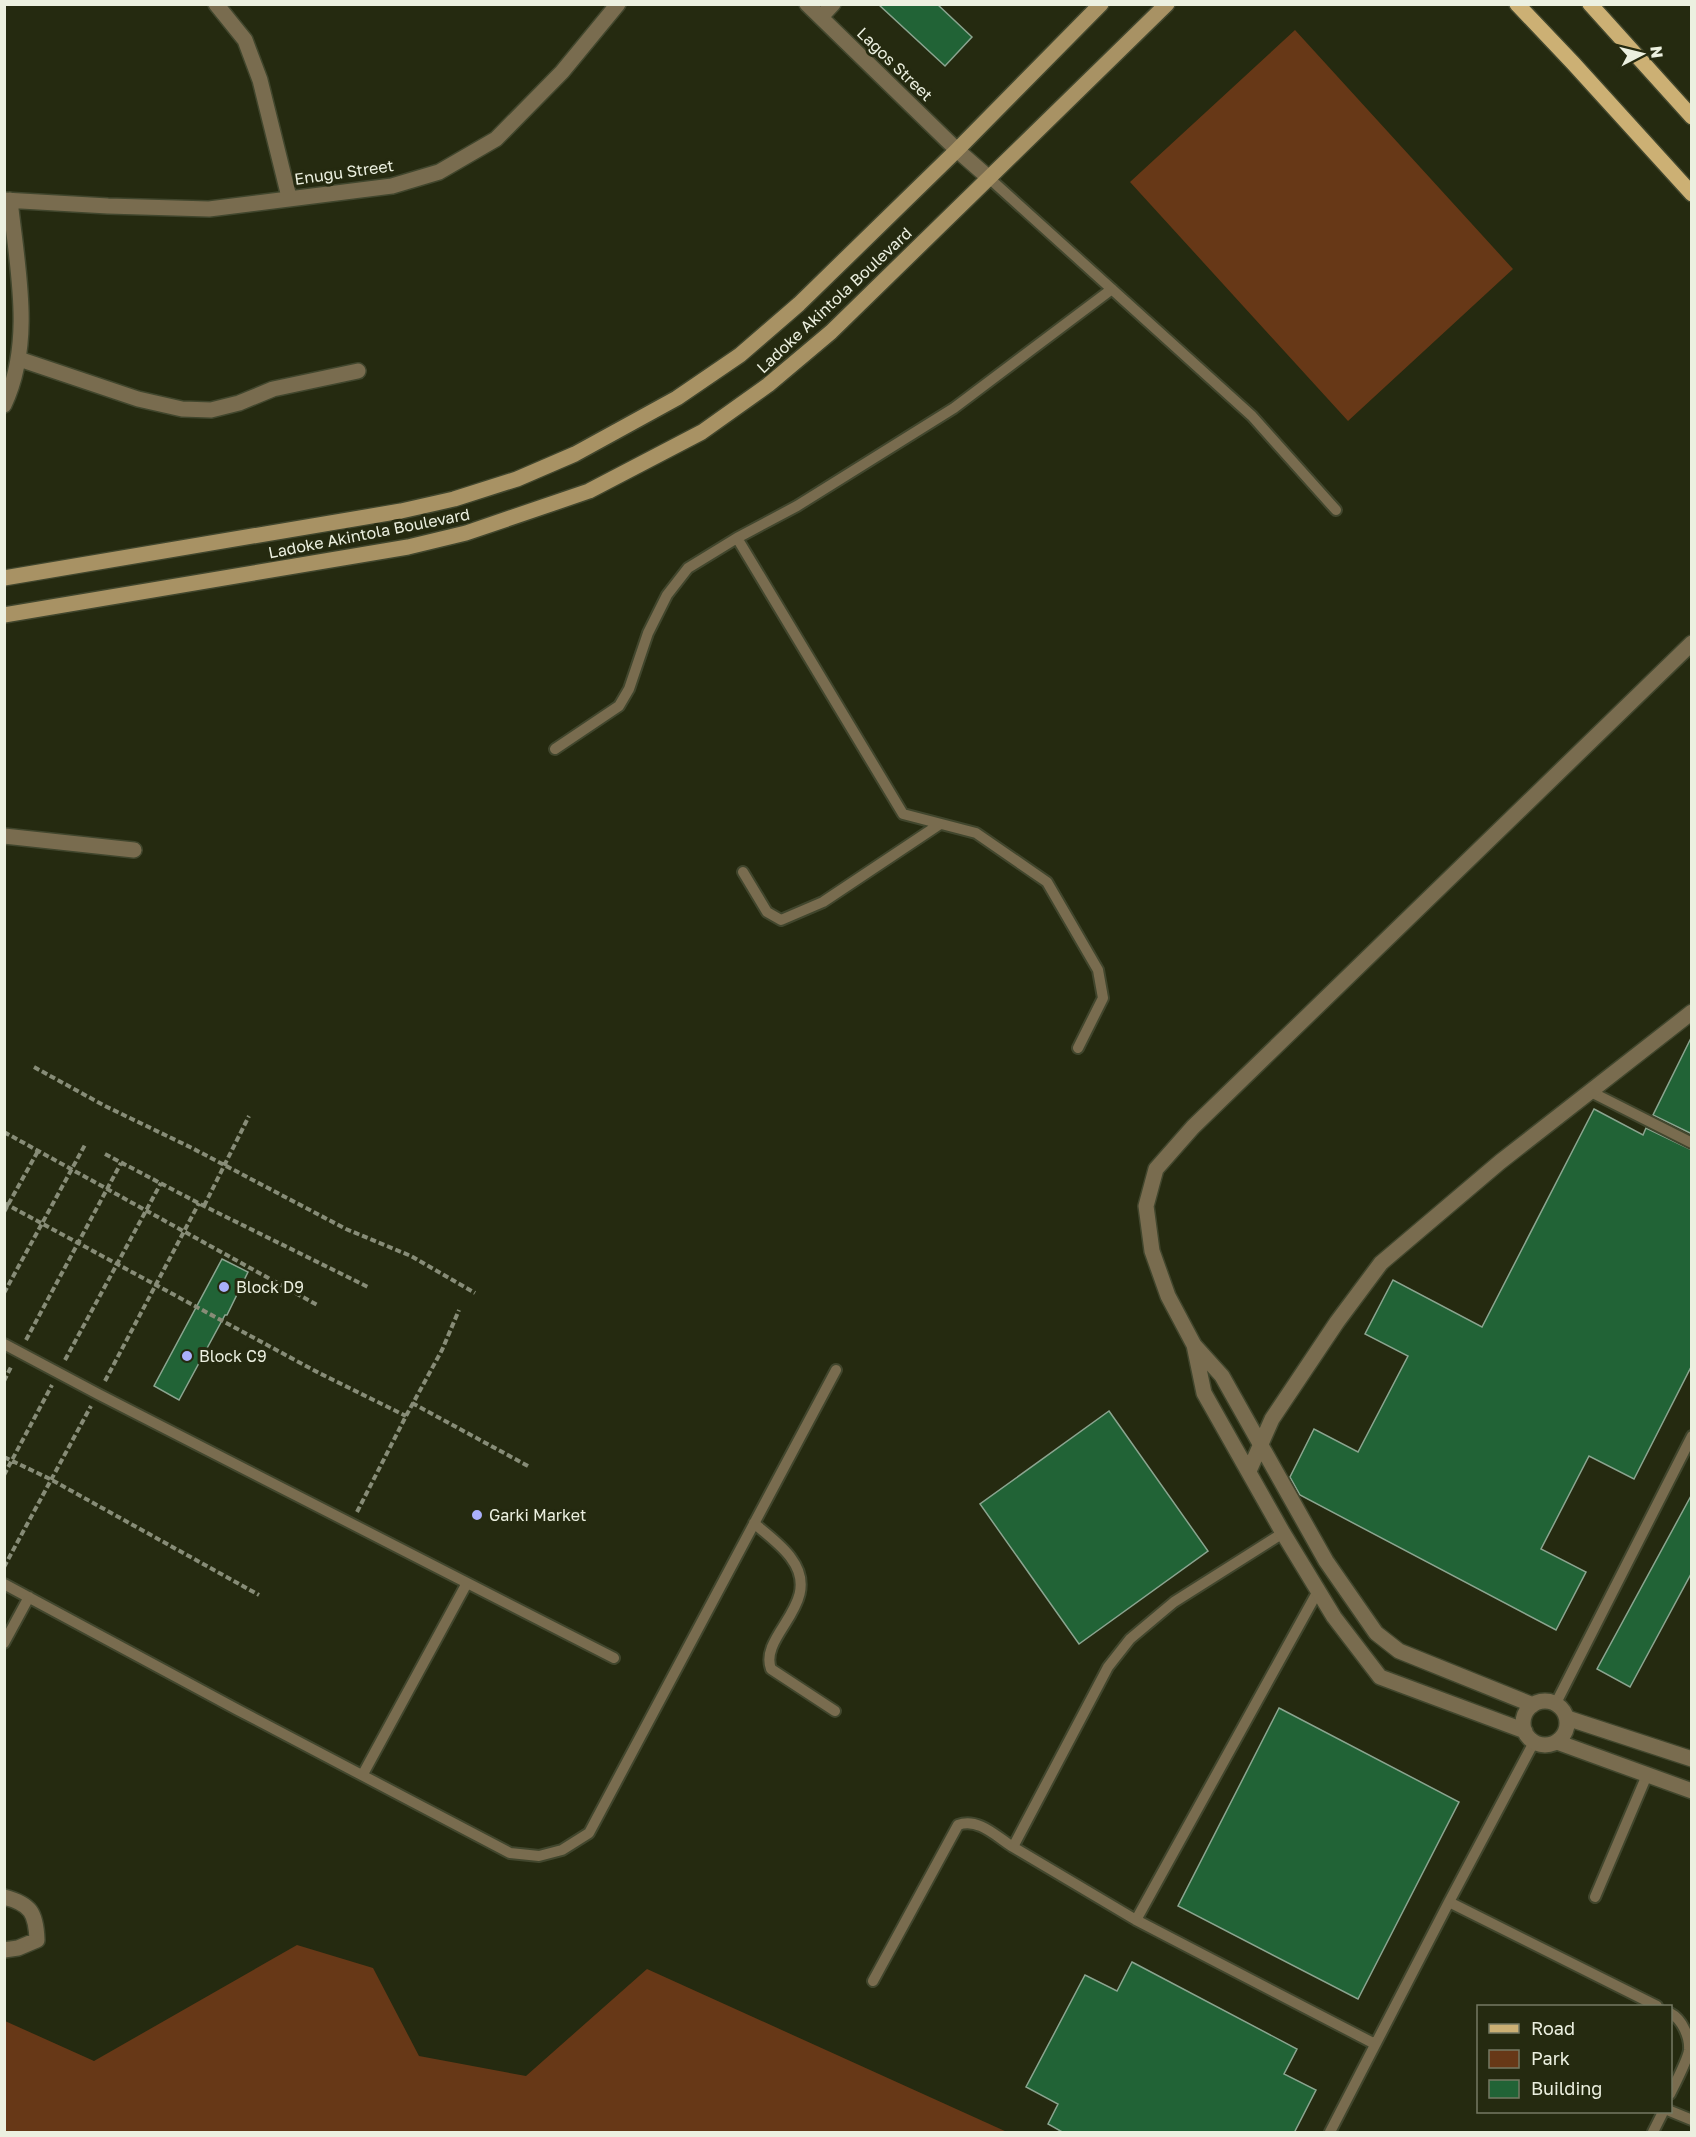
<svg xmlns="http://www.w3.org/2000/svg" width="1696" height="2137" viewBox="0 0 1696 2137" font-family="'Golos Text',sans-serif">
	<rect width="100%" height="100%" fill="#252a10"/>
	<path fill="#673817" d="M 1295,30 L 1513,269 L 1348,421 L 1130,182 Z
		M 297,1945 L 373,1968 L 419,2056 L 526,2076 L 647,1969 L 1007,2132 L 5,2132 L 5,2021 L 94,2061 Z"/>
	<path fill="#216336" stroke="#8ba590" stroke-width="1.5" d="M 878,4 L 937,4 L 972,37 L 945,66 Z
		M 1692,1036 L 1692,1134 L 1653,1115 Z
		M 1594,1109 L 1643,1135 L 1646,1128 L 1692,1150 L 1692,1365 L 1634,1479 L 1589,1456 L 1541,1549 L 1586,1572 L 1556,1630 L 1300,1495 L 1290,1477 L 1314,1429 L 1358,1452 L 1408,1356 L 1365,1334 L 1393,1280 L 1482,1327 Z
		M 222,1259 L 248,1272 L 227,1315 L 225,1315 L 179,1400 L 154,1386 Z
		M 1109,1411 L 1208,1551 L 1079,1644 L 980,1504 Z
		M 1692,1494 L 1692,1572 L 1630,1687 L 1597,1669 Z
		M 1279,1708 L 1459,1802 L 1358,1999 L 1178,1906 Z
		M 1132,1962 L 1297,2049 L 1284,2074 L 1316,2090 L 1294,2133 L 1064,2133 L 1048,2124 L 1058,2104 L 1026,2087 L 1085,1975 L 1117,1991 Z"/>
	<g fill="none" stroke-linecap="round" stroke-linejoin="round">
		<defs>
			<path id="lane" d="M 989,178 L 1252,416 L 1336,510
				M 737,538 L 903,814 L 976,833 L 1047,882 L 1098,970 L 1103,998 L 1078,1048
				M 555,749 L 619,706 L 629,689 L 648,633 L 667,595 L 688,568 L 737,538 L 797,506 L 954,408 L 1112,289
				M 743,872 L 767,912 L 781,920 L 823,902 L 940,824
				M 1589,1091 L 1692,1143
				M 4,1344 L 98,1394 L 614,1658
				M 754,1523 C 766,1534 782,1545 791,1558 C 825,1603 758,1635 771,1669 L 835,1711
				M 1283,1533 L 1174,1602 L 1130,1639 L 1108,1667 L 1013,1847 L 1136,1920 L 1375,2044
				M 4,1584 L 238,1710 L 510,1853 L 539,1856 L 562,1850 L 589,1833 L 836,1370
				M 4,1643 L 29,1597
				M 1556,1703 L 1692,1436
				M 363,1774 L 467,1583
				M 1595,1897 L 1647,1775
				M 1449,1902 L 1657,2006
				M 1136,1920 L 1318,1591
				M 873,1981 L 958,1825 C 978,1817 997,1837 1013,1847
				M 1670,2013 C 1682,2019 1690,2037 1689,2050 C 1688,2059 1675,2084 1670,2094
				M 1670,2111 L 1692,2120
				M 1330,2132 L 1449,1902 L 1534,1742
				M 1653,2132 L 1663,2112"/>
			<path id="street" d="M 216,4 L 245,40 L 260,80 L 289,197
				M 807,4 L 957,150 L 989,178
				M 821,17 L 833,4
				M 4,200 L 108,206 L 209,209 L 392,186 L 439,172 L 496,139 L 562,72 L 618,4
				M 19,359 L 138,399 L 182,409 L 211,410 L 239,403 L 273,389 L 358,371
				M 4,405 C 34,342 17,267 10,200
				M 4,836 L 134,850
				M 1194,1345 L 1204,1393 L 1283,1533 L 1334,1617 L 1380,1677 L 1525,1731
				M 1249,1471 L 1272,1419 L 1337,1322 L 1381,1263 L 1500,1162 L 1692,1012
				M1523 1723a22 22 0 1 1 44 0a22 22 0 1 1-44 0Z
				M 1533,1705 L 1399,1651 L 1376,1633 L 1326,1561 L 1222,1376 L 1194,1345 L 1168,1296 L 1152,1251 L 1146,1206 L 1156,1169 L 1193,1127 L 1692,643
				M 1567,1718 L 1692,1759
				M 1557,1742 L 1692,1791
				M 4,1897 C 31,1904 36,1913 37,1940 L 18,1948 L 4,1950"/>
			<path id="secondary" d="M 4,578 L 401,511 L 454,499 L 517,479 L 575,454 L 677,398 L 740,355 L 799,304 L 957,150 L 1101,4
				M 4,615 L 408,547 L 466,533 L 589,491 L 702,432 L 768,385 L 831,332 L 1167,4"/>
			<path id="primary" d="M 1517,4 L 1573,63 L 1692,194
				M 1590,4 L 1692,117"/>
		</defs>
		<use href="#lane" stroke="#41462d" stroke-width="14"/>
		<use href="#street" stroke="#41462d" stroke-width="18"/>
		<use href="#secondary" stroke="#41462d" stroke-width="18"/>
		<use href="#primary" stroke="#41462d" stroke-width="18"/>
		<path stroke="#878c77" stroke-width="4" stroke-dasharray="6 3" stroke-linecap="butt" d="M 34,1067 L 105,1106 L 192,1148 L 346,1229 L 411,1256 L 475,1293
			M 4,1132 L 319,1306
			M 105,1154 L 204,1206 L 368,1287
			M 4,1203 L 319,1373 L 406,1416
			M 204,1206 L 249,1116
			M 4,1212 L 38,1151
			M 4,1293 L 86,1143
			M 26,1340 L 121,1163
			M 65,1360 L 161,1183
			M 4,1381 L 12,1365
			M 105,1381 L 199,1203
			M 412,1403 L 528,1466
			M 4,1457 L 50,1479 L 259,1595
			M 4,1475 L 52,1385
			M 357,1512 L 406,1416 L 442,1350 L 459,1310
			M 4,1567 L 91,1406"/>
		<use href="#lane" stroke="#796c4f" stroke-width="10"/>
		<use href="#street" stroke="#796c4f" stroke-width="15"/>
		<use href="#secondary" stroke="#a89264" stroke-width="15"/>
		<use href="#primary" stroke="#ccb074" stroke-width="15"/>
	</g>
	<g fill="#aab0fb" stroke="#252a10" stroke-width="2">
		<circle cx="224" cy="1287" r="6"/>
		<circle cx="187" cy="1356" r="6"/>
		<circle cx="477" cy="1515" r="6"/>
	</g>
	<g text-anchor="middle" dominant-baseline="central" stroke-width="6" stroke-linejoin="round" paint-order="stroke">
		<g font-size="16" fill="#ecf0e0" stroke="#252a10">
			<text transform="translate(895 64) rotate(44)">Lagos Street</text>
			<text transform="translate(344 172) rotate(-8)">Enugu Street</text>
			<text transform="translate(834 300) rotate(-43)">Ladoke Akintola Boulevard</text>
			<text transform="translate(369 533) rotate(-11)">Ladoke Akintola Boulevard</text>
		</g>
		<g font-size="16" fill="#ecf0e0" stroke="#252a10" text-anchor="start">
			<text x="236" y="1287">Block D9</text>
			<text x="199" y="1356">Block C9</text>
			<text x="489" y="1515">Garki Market</text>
		</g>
	</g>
	<rect width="1696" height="2137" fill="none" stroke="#ecf0e0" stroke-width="12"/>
	<rect x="1477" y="2005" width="195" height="108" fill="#252a10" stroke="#757963" stroke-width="1.5"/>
	<rect x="1489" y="2024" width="30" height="9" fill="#ccb074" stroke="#757963" stroke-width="1.5"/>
	<text x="1531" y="2035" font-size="18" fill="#ecf0e0">Road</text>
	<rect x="1489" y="2050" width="30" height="18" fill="#673817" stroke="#757963" stroke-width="1.5"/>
	<text x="1531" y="2065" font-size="18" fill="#ecf0e0">Park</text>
	<rect x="1489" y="2080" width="30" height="18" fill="#216336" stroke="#757963" stroke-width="1.5"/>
	<text x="1531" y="2095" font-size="18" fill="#ecf0e0">Building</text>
	<g transform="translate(1642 54) rotate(83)" stroke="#252a10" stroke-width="4.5" paint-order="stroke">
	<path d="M0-4.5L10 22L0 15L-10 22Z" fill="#ecf0e0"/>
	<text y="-9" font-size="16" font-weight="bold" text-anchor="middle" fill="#ecf0e0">N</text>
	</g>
</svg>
